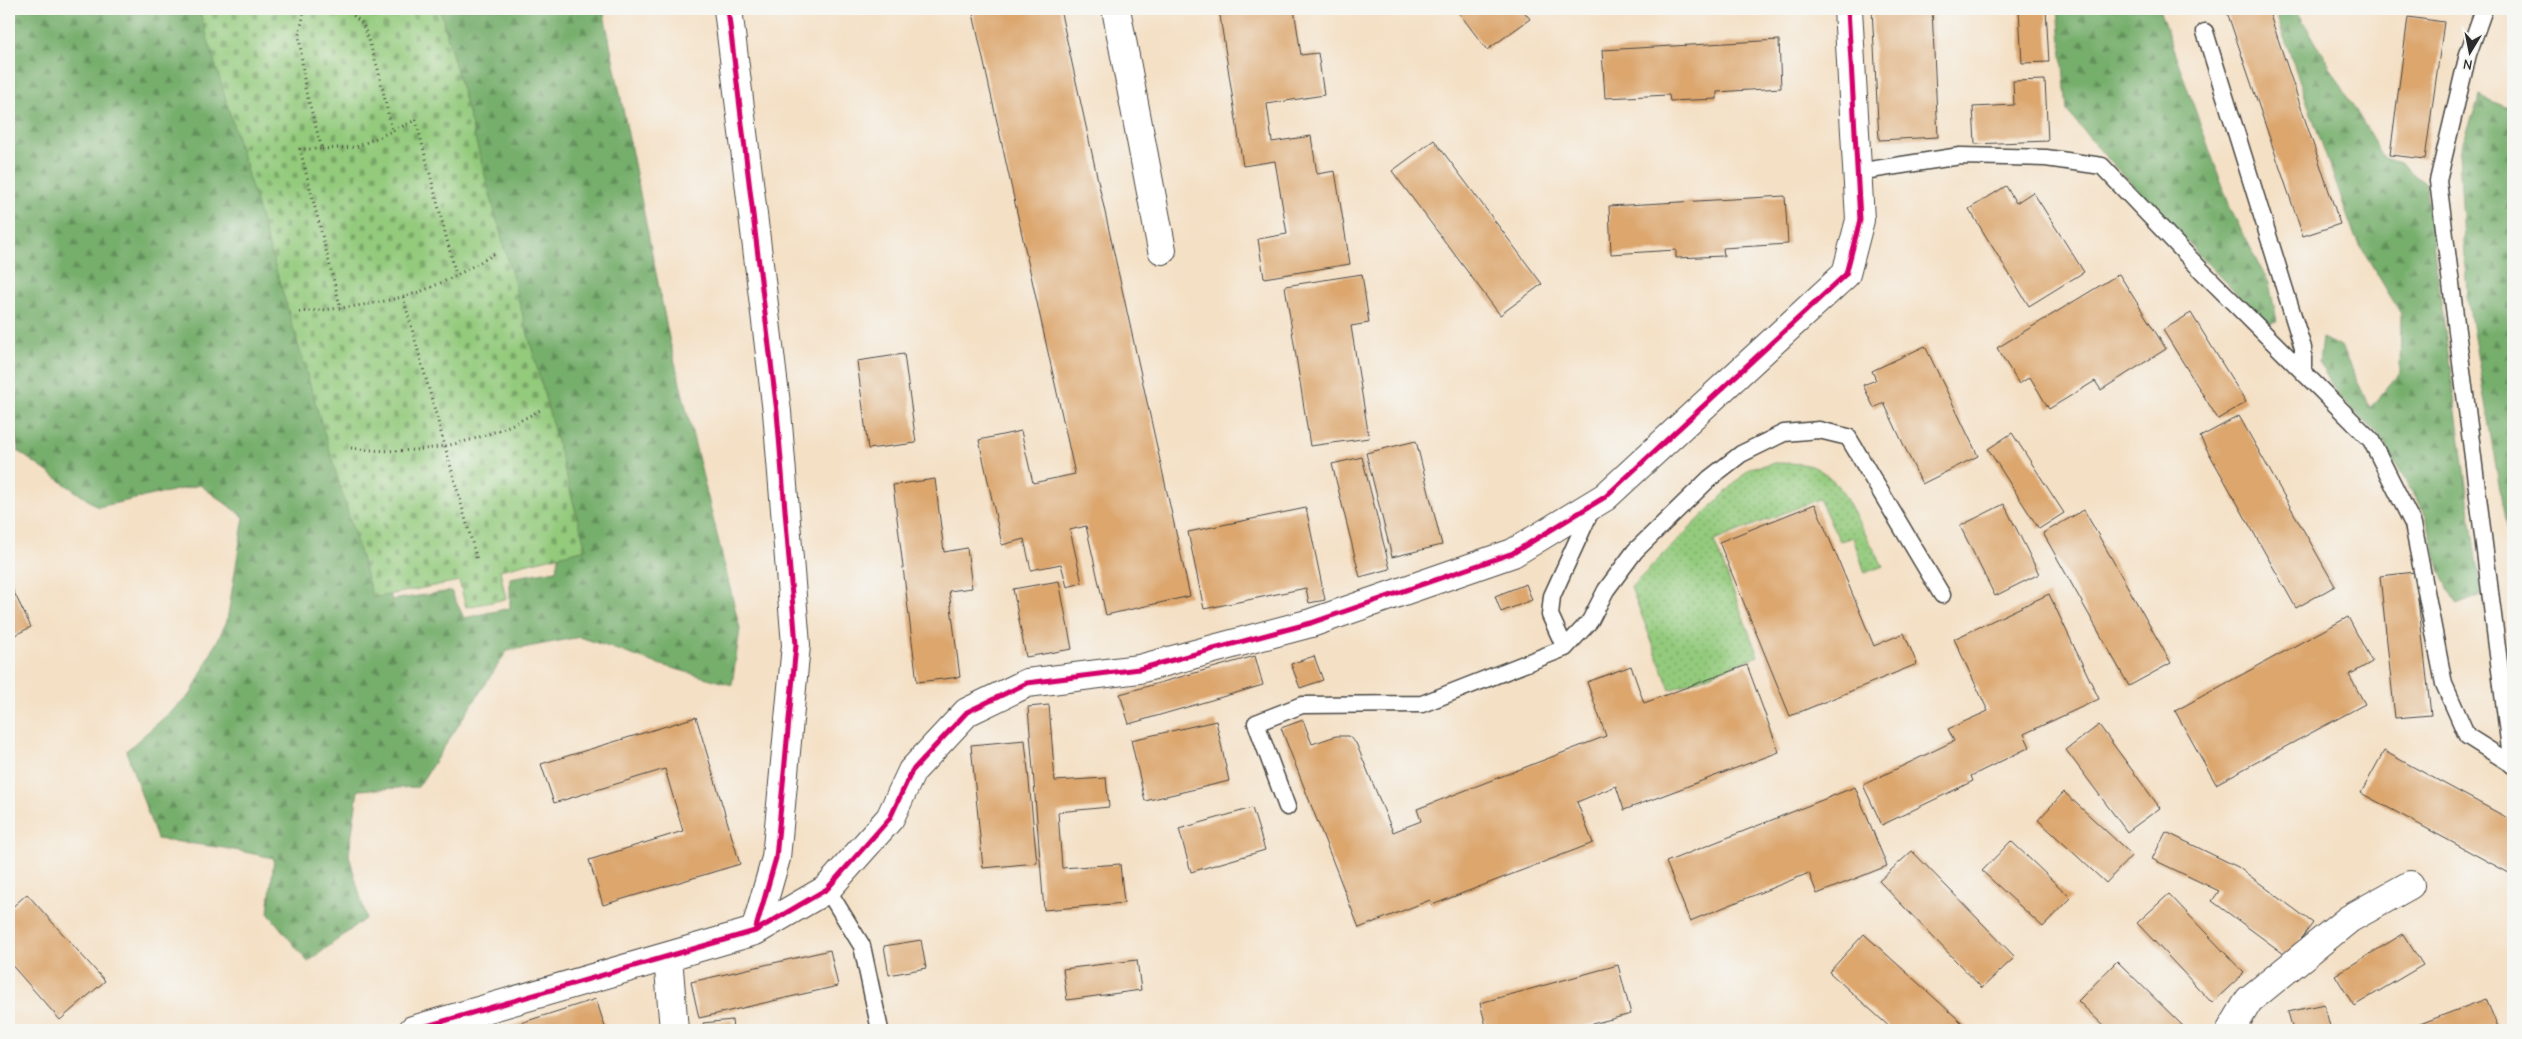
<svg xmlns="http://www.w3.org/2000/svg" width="2522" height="1039" viewBox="0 0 2522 1039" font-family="'Comic Neue',sans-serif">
	<defs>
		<pattern id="grass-dots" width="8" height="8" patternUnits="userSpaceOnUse" patternTransform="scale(1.25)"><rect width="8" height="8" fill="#93ca7c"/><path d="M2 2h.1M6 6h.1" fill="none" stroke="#78a466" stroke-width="1.8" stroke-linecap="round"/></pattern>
		<pattern id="forest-firs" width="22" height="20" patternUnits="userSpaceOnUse" patternTransform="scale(1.25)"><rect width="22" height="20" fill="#76ae6c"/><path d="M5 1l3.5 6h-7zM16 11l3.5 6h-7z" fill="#618e59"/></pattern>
		<pattern id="cemetery-stones" width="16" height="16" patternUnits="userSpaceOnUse" patternTransform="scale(1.25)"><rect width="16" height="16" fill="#93ca7c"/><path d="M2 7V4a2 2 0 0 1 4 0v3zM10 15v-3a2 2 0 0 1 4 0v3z" fill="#78a466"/></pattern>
	</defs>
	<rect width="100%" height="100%" fill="#f6f6f2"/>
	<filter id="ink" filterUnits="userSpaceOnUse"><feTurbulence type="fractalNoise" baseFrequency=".02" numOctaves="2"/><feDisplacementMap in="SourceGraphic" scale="10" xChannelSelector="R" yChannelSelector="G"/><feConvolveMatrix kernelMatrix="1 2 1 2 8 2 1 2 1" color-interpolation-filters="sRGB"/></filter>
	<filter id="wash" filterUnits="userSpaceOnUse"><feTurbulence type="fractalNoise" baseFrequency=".0096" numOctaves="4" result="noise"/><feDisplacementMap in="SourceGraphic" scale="20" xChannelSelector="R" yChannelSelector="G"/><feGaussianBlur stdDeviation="1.12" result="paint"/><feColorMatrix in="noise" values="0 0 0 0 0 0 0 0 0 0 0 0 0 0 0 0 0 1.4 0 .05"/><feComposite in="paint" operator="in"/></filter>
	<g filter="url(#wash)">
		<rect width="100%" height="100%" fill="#f4e0c5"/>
		<path fill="url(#grass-dots)" stroke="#5f7a54" d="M 1774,463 C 1808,464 1813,461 1839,486 L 1883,566 L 1865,573 L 1853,537 L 1840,541 L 1819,499 L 1714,541 L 1758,656 L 1670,690 L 1631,587 L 1750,468 Z"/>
		<path fill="url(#forest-firs)" stroke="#506c4c" d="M 9,9 L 216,9 L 355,487 L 392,600 L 451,591 L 464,618 L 510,608 L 510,578 L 556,570 L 567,514 L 431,9 L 603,9 L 669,338 L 740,629 L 732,685 L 658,664 L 580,637 L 507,651 L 418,787 L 358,790 L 349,855 L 366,918 L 308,962 L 268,913 L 274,858 L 224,848 L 157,839 L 126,751 L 191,694 L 227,621 L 244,517 L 200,485 L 98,507 L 19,452 L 9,410 Z
			M 2058,9 L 2159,9 L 2231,210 L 2269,283 L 2277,321 L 2265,324 L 2105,156 L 2067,111 Z
			M 2274,9 L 2296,9 L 2384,158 L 2402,164 L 2425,184 L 2481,595 L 2457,605 L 2440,573 L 2426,516 L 2378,434 L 2339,397 L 2319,363 L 2322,338 L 2341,347 L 2370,408 L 2400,372 L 2401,314 L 2355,237 Z
			M 2480,96 L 2508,108 L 2513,99 L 2513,567 L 2467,296 L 2459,153 Z"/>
		<path fill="url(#cemetery-stones)" stroke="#5f7a54" d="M 199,9 L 440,9 L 586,549 L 500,570 L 506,599 L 466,607 L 459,581 L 373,598 Z"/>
		<g id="blocks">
			<path fill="#dca66d" d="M 972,9 L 1060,9 L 1190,596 L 1106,615 L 1086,526 L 1070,530 L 1082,583 L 1067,587 L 1061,564 L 1031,570 L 1024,539 L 1002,545 L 979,440 L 1021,431 L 1033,483 L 1075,474 Z
				M 1219,9 L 1294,9 L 1301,55 L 1318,53 L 1324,95 L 1267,104 L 1272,142 L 1311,136 L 1317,174 L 1335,171 L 1350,264 L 1264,278 L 1258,239 L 1287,234 L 1275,161 L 1243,166 Z
				M 1456,9 L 1522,9 L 1530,19 L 1487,50 Z
				M 1872,9 L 1932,9 L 1938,137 L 1879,140 Z
				M 1997,9 L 2046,9 L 2049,62 L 2022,63 L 2019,11 L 1997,12 Z
				M 2226,9 L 2268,9 L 2340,224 L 2303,236 Z
				M 2408,17 L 2444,22 L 2425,159 L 2390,155 Z
				M 1779,40 L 1781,88 L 1717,92 L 1717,99 L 1670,101 L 1669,95 L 1605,98 L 1602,50 Z
				M 2045,80 L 2048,141 L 1975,144 L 1973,107 L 2014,105 L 2013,81 Z
				M 1434,140 L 1542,284 L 1500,315 L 1392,171 Z
				M 2006,186 L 2016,203 L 2033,192 L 2084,272 L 2029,306 L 1969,209 Z
				M 1785,196 L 1788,244 L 1723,248 L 1724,256 L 1676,258 L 1676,250 L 1611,254 L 1609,206 Z
				M 1362,274 L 1369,323 L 1351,326 L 1369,438 L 1310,446 L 1285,286 Z
				M 2119,274 L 2166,349 L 2101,390 L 2095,381 L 2049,409 L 2030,377 L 2019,384 L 1997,348 Z
				M 2191,313 L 2246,402 L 2218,419 L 2163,330 Z
				M 1925,346 L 1978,456 L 1922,484 L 1884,403 L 1874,408 L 1863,385 L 1876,380 L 1872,371 Z
				M 904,354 L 916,443 L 868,449 L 857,361 Z
				M 2239,416 L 2335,586 L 2296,608 L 2200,437 Z
				M 2012,433 L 2064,513 L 2039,529 L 1988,449 Z
				M 1416,441 L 1442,545 L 1392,557 L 1366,453 Z
				M 1362,457 L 1390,569 L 1360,577 L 1332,464 Z
				M 935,479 L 944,552 L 967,548 L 972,588 L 949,591 L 960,677 L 917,682 L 893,485 Z
				M 1815,504 L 1874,646 L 1904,633 L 1917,664 L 1790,716 L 1719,542 Z
				M 2004,504 L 2039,574 L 1995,596 L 1960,526 Z
				M 1306,508 L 1325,600 L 1309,603 L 1306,588 L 1204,609 L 1188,532 Z
				M 2084,510 L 2171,663 L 2129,686 L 2043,533 Z
				M 2415,572 L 2431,715 L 2395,718 L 2380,576 Z
				M 1059,581 L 1072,649 L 1026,657 L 1013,589 Z
				M 9,582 L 31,627 L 9,638 Z
				M 1526,584 L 1532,600 L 1501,612 L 1495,596 Z
				M 2049,594 L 2099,699 L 2024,734 L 2030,747 L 1971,776 L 1973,781 L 1882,825 L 1863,785 L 1954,741 L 1948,729 L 1988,711 L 1954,639 Z
				M 2348,617 L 2372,662 L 2349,675 L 2365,704 L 2216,784 L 2175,711 Z
				M 1255,656 L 1263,685 L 1129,724 L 1120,694 Z
				M 1314,656 L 1323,680 L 1300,688 L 1291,664 Z
				M 1747,665 L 1779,752 L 1624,810 L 1616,786 L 1577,802 L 1593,843 L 1432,905 L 1430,900 L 1359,928 L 1281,728 L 1303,720 L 1312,744 L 1336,736 L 1348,736 L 1356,743 L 1393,832 L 1421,821 L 1417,809 L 1606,736 L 1587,682 L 1631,666 L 1644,703 Z
				M 1049,705 L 1055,781 L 1106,778 L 1109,807 L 1058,812 L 1062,868 L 1120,864 L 1124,903 L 1044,910 L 1028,707 Z
				M 696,717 L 740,864 L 603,905 L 589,860 L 683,831 L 665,769 L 554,803 L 541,764 Z
				M 1216,721 L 1229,781 L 1145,801 L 1131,740 Z
				M 2099,725 L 2160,808 L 2127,832 L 2066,750 Z
				M 1025,740 L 1037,863 L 983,868 L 971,745 Z
				M 2384,751 L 2513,821 L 2513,866 L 2509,873 L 2361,793 Z
				M 1855,787 L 1887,866 L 1817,894 L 1809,873 L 1690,921 L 1666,862 Z
				M 2064,792 L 2132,855 L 2106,883 L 2038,820 Z
				M 1252,808 L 1265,850 L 1191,872 L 1179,829 Z
				M 2166,832 L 2238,867 L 2313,923 L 2288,957 L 2212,901 L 2219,891 L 2152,859 Z
				M 2011,841 L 2071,898 L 2043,927 L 1982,871 Z
				M 1912,851 L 2015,957 L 1982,988 L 1879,881 Z
				M 27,894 L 105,981 L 60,1020 L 9,962 L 9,910 Z
				M 2169,894 L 2244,973 L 2212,1003 L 2137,923 Z
				M 1864,934 L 1970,1030 L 1893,1030 L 1829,972 Z
				M 2403,934 L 2423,965 L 2354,1006 L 2335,975 Z
				M 921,940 L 926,968 L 889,975 L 884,946 Z
				M 830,950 L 838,986 L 699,1018 L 691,982 Z
				M 1137,960 L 1141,990 L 1067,1000 L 1063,969 Z
				M 2117,961 L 2187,1030 L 2108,1030 L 2078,1001 Z
				M 1618,965 L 1631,1014 L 1569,1030 L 1487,1030 L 1480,1003 Z
				M 596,999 L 606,1030 L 513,1030 L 511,1026 Z
				M 2486,999 L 2499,1030 L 2404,1030 Z
				M 2324,1004 L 2331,1030 L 2293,1030 L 2288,1012 Z
				M 732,1020 L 733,1030 L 704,1030 L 703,1023 Z"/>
		</g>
	</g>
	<g filter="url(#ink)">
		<use href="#blocks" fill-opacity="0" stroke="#494642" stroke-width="1"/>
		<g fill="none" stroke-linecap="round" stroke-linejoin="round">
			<defs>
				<path id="lane" d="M 2484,9 L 2468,54 L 2438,181 L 2512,765
					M 2205,32 L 2303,348 L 2303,372
					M 1857,172 L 1960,156 L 2046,158 L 2102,166 L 2202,271 L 2371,440 L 2413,524 L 2444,684 L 2467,736 L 2513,765
					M 1565,648 L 1550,615 L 1552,596 L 1593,506
					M 1287,807 L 1256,723 L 1302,705 L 1422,704 L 1565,648 L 1590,621 L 1606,590 L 1635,551 L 1710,478 L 1741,454 L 1784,433 L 1819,430 L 1848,437 L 1942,595
					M 827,889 L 862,946 L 880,1030"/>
				<path id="street" d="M 728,9 L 777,412 L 796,645 L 776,858 L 755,931
					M 1116,9 L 1162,250
					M 668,957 L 674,1030
					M 413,1030 L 755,931 L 827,889 L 890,818 L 912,771 L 967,712 L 1027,683 L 1139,669 L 1311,623 L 1513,553 L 1605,497 L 1846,274 L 1860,220 L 1848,9
					M 2231,1030 L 2249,1000 L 2349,919 L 2410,885"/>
			</defs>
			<use href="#lane" stroke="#494642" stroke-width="19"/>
			<use href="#street" stroke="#494642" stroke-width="30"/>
			<path stroke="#494642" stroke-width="3" stroke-dasharray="1 4" stroke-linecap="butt" d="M 305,9 L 299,35 L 305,88 L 322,149 L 300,149 L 341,309
				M 346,9 L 363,24 L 378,69 L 392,131 L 416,120 L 456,275
				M 322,149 L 356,147 L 392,131
				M 403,297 L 477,560
				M 299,312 C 333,309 368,306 402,297 C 435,289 466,270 496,253
				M 351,448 C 419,457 481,444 540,410"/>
			<use href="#lane" stroke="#fff" stroke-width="16"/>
			<use href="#street" stroke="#fff" stroke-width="28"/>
			<defs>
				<path id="cycleway" d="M 728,9 L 777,412 L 796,645 L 776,858 L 755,931
					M 413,1030 L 755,931 L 827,889 L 890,818 L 912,771 L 967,712 L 1027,683 L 1139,669 L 1311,623 L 1513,553 L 1605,497 L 1846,274 L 1860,220 L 1848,9"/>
			</defs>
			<use href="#cycleway" stroke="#f6f6f2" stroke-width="8"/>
			<use href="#cycleway" stroke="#d6006c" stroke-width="5"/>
		</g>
	</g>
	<rect width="2522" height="1039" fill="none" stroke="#f6f6f2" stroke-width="30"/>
	<g transform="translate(2470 52) rotate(190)" stroke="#f6f6f2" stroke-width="4" paint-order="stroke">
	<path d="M0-4L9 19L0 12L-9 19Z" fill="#2b2b2b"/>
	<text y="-8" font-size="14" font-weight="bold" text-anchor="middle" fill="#2b2b2b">N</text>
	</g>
</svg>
